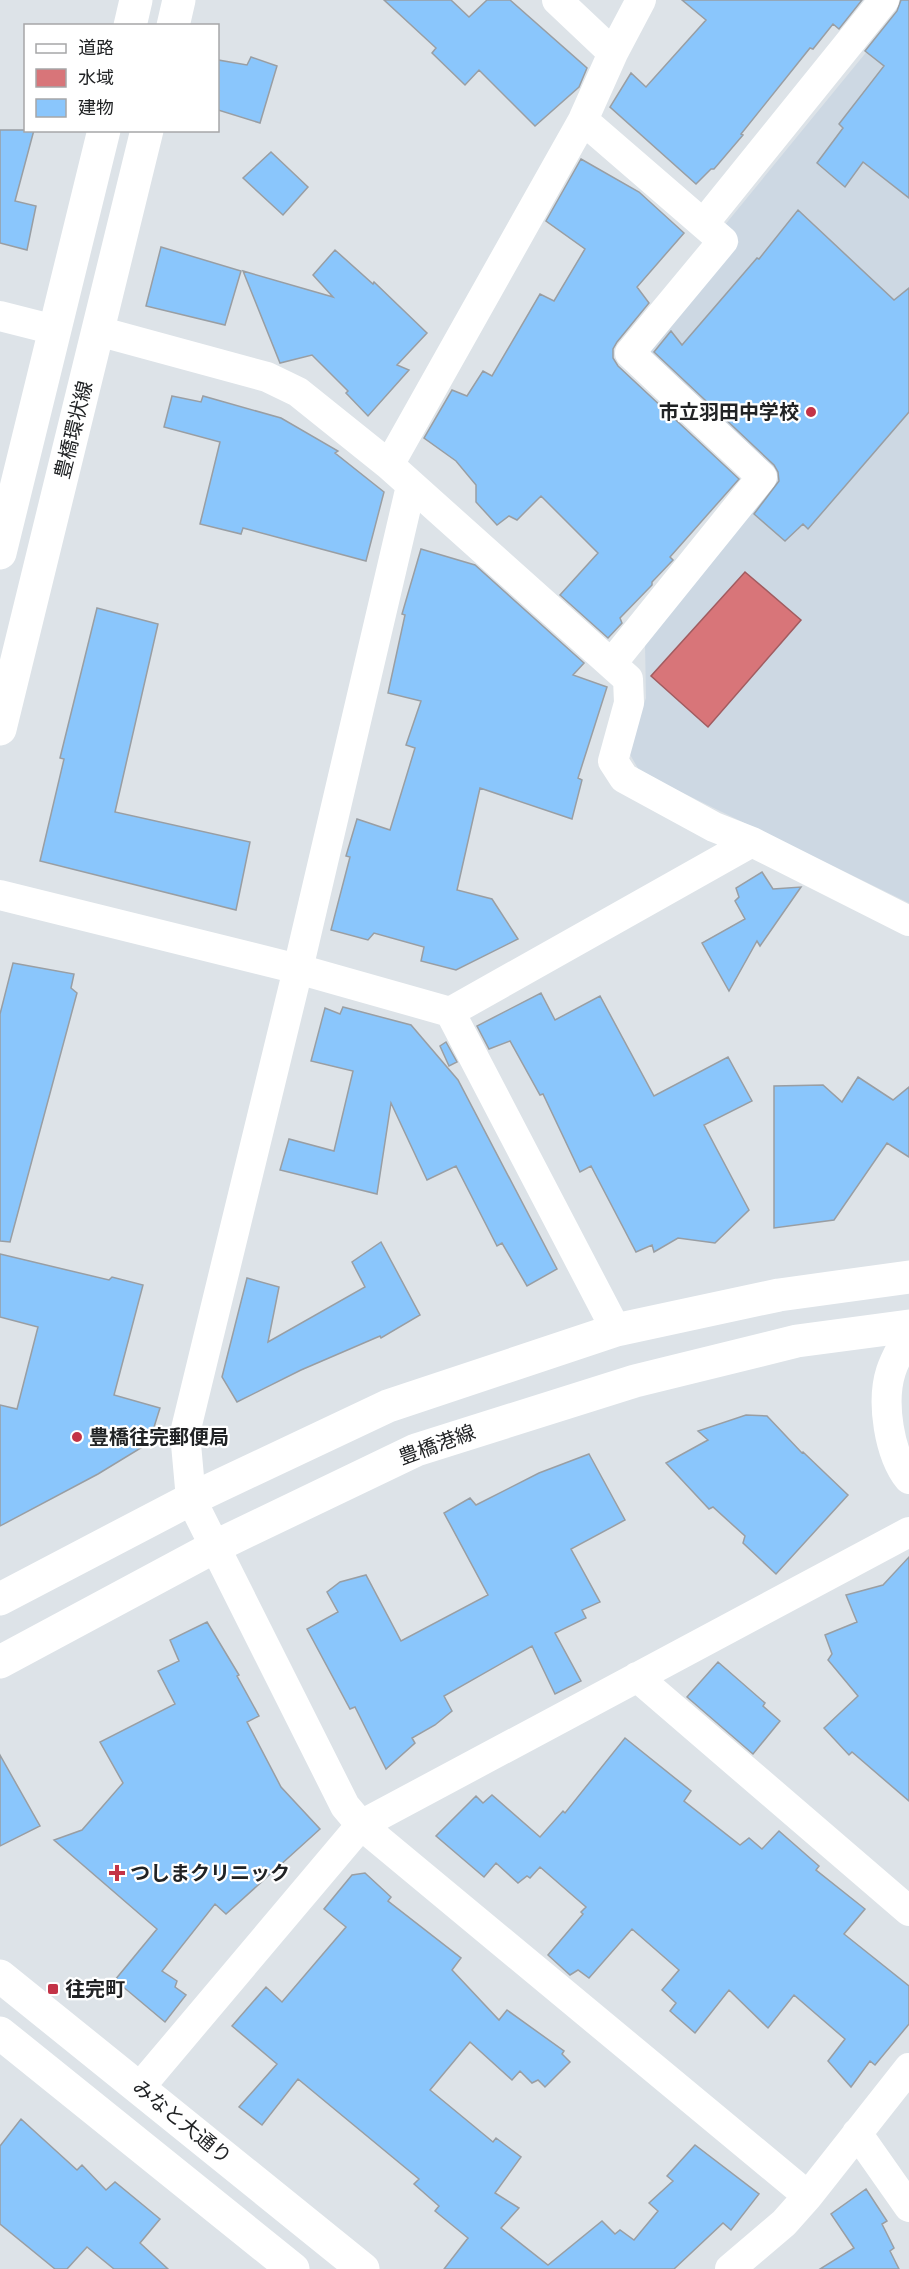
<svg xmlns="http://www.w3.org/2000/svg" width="909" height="2269" viewBox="0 0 909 2269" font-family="Karla,'Noto Sans JP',sans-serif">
	<rect width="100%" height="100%" fill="#dde3e8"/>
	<path fill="#cdd8e3" d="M 909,0 L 909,903 L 640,772 L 628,751 L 646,698 L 645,643 L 778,474 L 648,350 L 739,242 L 724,226 Z"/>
	<path fill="#d87579" stroke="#a15c60" stroke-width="1.5" d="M 745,572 L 801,620 L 708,727 L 651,676 Z"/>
	<path fill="#8ac6fc" stroke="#999ea3" stroke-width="1.5" d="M 384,0 L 451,0 L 469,17 L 487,0 L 510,0 L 587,68 L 579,87 L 535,126 L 479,70 L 465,85 L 432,53 L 436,48 Z
		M 682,0 L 862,0 L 839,29 L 833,24 L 813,49 L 810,48 L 741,134 L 743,135 L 714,169 L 711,169 L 696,184 L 610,107 L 631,73 L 646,87 L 706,20 Z
		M 901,0 L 909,0 L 909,198 L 863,162 L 845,187 L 817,163 L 843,128 L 839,124 L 884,66 L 865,51 L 897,11 Z
		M 251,57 L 277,66 L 260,123 L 218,110 L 218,60 L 247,65 Z
		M 0,130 L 34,130 L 15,201 L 36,206 L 27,250 L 0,243 Z
		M 271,152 L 308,187 L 283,215 L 243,178 Z
		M 581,159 L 639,192 L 684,233 L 637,287 L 649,303 L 617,342 L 613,349 L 613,358 L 618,366 L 739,479 L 670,557 L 673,560 L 652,582 L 652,585 L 620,618 L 622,623 L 608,638 L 560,595 L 598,553 L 541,496 L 517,520 L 509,516 L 497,525 L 476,502 L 476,485 L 456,461 L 424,438 L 452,390 L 467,396 L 483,371 L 492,376 L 540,294 L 554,301 L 585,249 L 546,221 Z
		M 798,210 L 894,300 L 909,288 L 909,412 L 808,529 L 803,524 L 785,541 L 754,514 L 779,481 L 778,472 L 774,465 L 654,352 L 671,331 L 682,345 L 757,258 L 759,259 Z
		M 161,247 L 241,271 L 225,325 L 146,306 Z
		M 335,250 L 373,284 L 374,282 L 427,333 L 397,365 L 409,370 L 368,416 L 346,393 L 348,391 L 312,355 L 280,363 L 243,271 L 333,297 L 313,275 Z
		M 172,396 L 201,402 L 203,396 L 281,418 L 338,451 L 335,453 L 384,492 L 366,561 L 243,528 L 241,534 L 200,524 L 220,442 L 164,427 Z
		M 421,549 L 475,565 L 584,663 L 573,675 L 607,687 L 578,778 L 582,780 L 572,819 L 480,788 L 457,890 L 492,899 L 518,939 L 456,970 L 421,961 L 424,947 L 374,933 L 368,940 L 331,930 L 350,857 L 346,856 L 357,819 L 390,830 L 415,748 L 406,745 L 421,701 L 388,693 L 405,615 L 402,614 Z
		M 97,608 L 158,624 L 115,812 L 250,842 L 236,910 L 40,861 L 64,759 L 60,758 Z
		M 762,872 L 773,889 L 801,887 L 760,946 L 757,941 L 729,991 L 702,943 L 745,919 L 735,901 L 739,897 L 736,888 Z
		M 13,963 L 74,974 L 71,988 L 77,993 L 10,1242 L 0,1241 L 0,1014 Z
		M 541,993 L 555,1020 L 600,996 L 654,1096 L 728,1057 L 752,1101 L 704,1125 L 749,1210 L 715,1243 L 678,1238 L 654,1252 L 652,1245 L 636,1252 L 591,1166 L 580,1172 L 543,1094 L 540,1095 L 510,1041 L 489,1049 L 477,1026 Z
		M 343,1007 L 411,1025 L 458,1080 L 557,1269 L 527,1286 L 502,1243 L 497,1246 L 456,1166 L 427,1180 L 391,1103 L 377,1194 L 280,1170 L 289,1139 L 334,1151 L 353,1071 L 311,1061 L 325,1008 L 340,1014 Z
		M 446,1042 L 457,1062 L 449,1066 L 440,1046 Z
		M 858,1077 L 893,1100 L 909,1087 L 909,1157 L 887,1143 L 834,1220 L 774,1228 L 774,1086 L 823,1085 L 842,1102 Z
		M 381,1242 L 420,1315 L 381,1338 L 380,1336 L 301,1370 L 237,1402 L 222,1377 L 247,1278 L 279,1287 L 268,1342 L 365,1287 L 352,1262 Z
		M 0,1254 L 109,1280 L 112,1277 L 143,1285 L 114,1395 L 160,1408 L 149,1443 L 98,1474 L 0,1526 L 0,1405 L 17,1409 L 38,1327 L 0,1317 Z
		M 746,1415 L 767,1416 L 802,1453 L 803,1452 L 848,1495 L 776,1574 L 743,1543 L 745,1536 L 713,1507 L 709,1509 L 666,1463 L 708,1440 L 698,1431 Z
		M 589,1454 L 625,1520 L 571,1549 L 600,1602 L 582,1610 L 586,1618 L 555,1633 L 581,1681 L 555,1694 L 532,1646 L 444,1696 L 452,1711 L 435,1725 L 412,1738 L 415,1743 L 386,1769 L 355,1707 L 350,1709 L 307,1629 L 338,1612 L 327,1592 L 340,1582 L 366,1575 L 401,1641 L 488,1595 L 444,1513 L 470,1498 L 476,1505 L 539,1473 Z
		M 909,1557 L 909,1801 L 852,1752 L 849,1755 L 824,1728 L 858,1696 L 828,1660 L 832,1654 L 825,1635 L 857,1622 L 846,1595 L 883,1585 Z
		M 207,1622 L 239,1675 L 237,1676 L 259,1716 L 247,1722 L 281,1787 L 320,1829 L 226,1914 L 215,1904 L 162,1971 L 177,1981 L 175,1987 L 186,1995 L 165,2022 L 115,1980 L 157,1929 L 54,1840 L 82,1830 L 123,1783 L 100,1742 L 175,1704 L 158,1671 L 179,1661 L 170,1640 Z
		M 718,1662 L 765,1703 L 763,1706 L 780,1721 L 753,1754 L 687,1697 Z
		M 625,1738 L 691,1791 L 684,1801 L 740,1845 L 749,1838 L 762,1849 L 779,1831 L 819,1866 L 816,1870 L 865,1909 L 844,1934 L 909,1986 L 909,2024 L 875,2065 L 870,2061 L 851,2087 L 828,2061 L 845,2039 L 794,1995 L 768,2028 L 729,1990 L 695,2033 L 670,2011 L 676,2003 L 662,1990 L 679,1970 L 632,1929 L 589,1978 L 578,1970 L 570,1975 L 548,1955 L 583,1914 L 581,1912 L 586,1907 L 540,1867 L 530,1878 L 527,1876 L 518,1883 L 496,1863 L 484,1877 L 436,1836 L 476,1796 L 483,1803 L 492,1795 L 540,1837 L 563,1811 L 565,1813 Z
		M 0,1755 L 40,1826 L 0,1846 Z
		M 365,1873 L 391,1897 L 388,1901 L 461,1958 L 452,1970 L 499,2020 L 507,2010 L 564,2051 L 562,2054 L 570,2062 L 545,2087 L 538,2080 L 532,2083 L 520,2071 L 512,2080 L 470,2042 L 430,2090 L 493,2142 L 496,2138 L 521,2157 L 495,2193 L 519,2208 L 501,2228 L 548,2265 L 602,2221 L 615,2234 L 620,2230 L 634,2240 L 658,2211 L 649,2203 L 673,2181 L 667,2176 L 695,2145 L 759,2194 L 731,2230 L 723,2223 L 674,2269 L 444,2269 L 468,2238 L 435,2211 L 439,2206 L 414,2184 L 419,2179 L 298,2079 L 262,2125 L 239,2107 L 277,2064 L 232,2026 L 266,1987 L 282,2002 L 346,1927 L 324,1909 L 352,1875 Z
		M 21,2119 L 77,2170 L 82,2165 L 106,2190 L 115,2182 L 160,2219 L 140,2243 L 168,2269 L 114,2269 L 87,2247 L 67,2269 L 55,2269 L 0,2224 L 0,2146 Z
		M 866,2189 L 887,2221 L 882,2224 L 894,2248 L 890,2251 L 899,2269 L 820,2269 L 854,2248 L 831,2214 Z"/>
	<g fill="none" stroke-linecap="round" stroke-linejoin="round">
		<path stroke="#fff" stroke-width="30" d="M 557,0 L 613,53
			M 583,120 L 723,241 L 630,353 L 762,477 L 612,663
			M 704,223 L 884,0
			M 0,316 L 55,330
			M 98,331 L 267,377 L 298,392 L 389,465 L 628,679 L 629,703 L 613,761 L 624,778 L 714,827 L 752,842 L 909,921
			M 389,465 L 583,120 L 613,53 L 641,0
			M 411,486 L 298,969 L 185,1433 L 191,1499 L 345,1806 L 361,1825 L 808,2196
			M 0,895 L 298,969 L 450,1012 L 616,1330
			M 450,1012 L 752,842
			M 909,1333 C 903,1346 895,1358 891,1371 C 881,1402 889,1454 909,1479
			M 637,1677 L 909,1911
			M 140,2087 L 361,1825 L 909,1532
			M 857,2133 L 909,2207
			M 730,2269 L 784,2223 L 808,2196 L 909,2068"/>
		<path stroke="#fff" stroke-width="33" d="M 130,26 L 136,0
			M 173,26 L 179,0
			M 0,553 L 104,130
			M 0,729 L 147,130
			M 0,1599 L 191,1499 L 388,1406 L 616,1330 L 779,1295 L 909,1277
			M 0,1662 L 216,1546 L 416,1450 L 635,1381 L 797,1341 L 909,1326
			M 0,1976 L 363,2269
			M 0,2033 L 293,2269"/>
	</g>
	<g fill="#c33347" stroke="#fff" stroke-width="2">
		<circle cx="811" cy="412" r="6"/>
		<circle cx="77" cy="1437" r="6"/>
		<path d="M114 1864h6v6h6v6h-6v6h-6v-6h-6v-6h6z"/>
		<rect x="47" y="1983" width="12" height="12" rx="3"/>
	</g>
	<g text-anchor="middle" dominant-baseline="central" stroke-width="4.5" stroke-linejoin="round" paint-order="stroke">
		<g font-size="20" font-weight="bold" fill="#212325" stroke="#fff" text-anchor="start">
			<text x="799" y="412" text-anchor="end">市立羽田中学校</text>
			<text x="89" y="1437">豊橋往完郵便局</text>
			<text x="130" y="1873">つしまクリニック</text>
			<text x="65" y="1989">往完町</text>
		</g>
		<g font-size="20" fill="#212325" stroke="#fff">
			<text transform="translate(74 430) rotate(-76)">豊橋環状線</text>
			<text transform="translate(437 1445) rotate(-20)">豊橋港線</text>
			<text transform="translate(182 2122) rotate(39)">みなと大通り</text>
		</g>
	</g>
	<rect x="24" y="24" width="195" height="108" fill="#ffffff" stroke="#a6a7a8" stroke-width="1.5"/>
	<rect x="36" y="44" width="30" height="9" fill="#ffffff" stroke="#a6a7a8" stroke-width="1.5"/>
	<text x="78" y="54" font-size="18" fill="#212325">道路</text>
	<rect x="36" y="69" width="30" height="18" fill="#d87579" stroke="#a6a7a8" stroke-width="1.5"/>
	<text x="78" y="84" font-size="18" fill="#212325">水域</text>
	<rect x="36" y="99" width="30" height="18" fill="#8ac6fc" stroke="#a6a7a8" stroke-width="1.5"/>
	<text x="78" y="114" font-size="18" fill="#212325">建物</text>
</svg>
